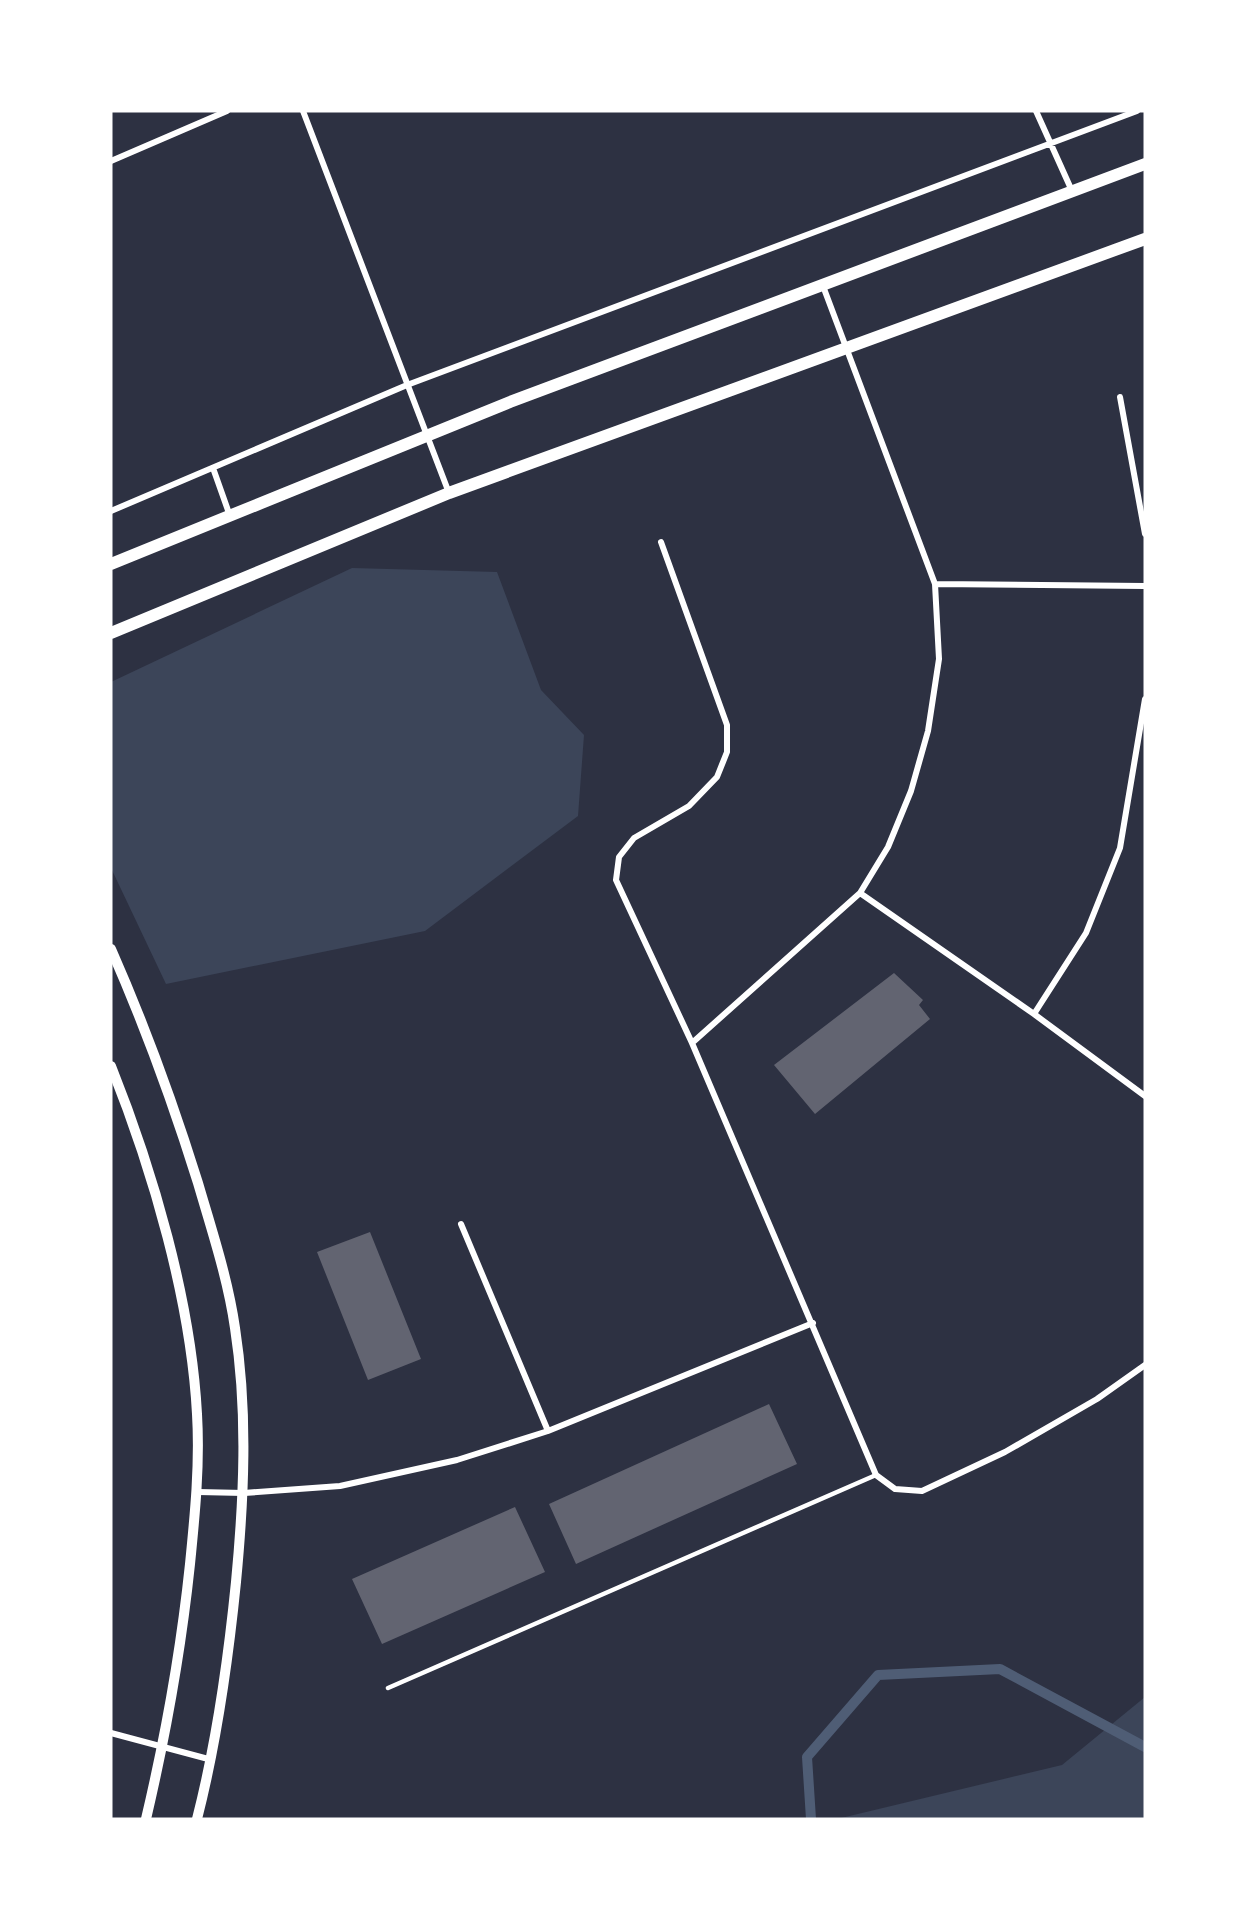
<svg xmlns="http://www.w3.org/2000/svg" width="1256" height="1930" viewBox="0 0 1256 1930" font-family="Roboto,sans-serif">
	<rect width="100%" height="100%" fill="#2d3142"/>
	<path fill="#3c4559" d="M 352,568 L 497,572 L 541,690 L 584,735 L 578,816 L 425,931 L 166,984 L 111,868 L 111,682 Z
		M 1145,1697 L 1145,1819 L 837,1819 L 1062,1765 Z"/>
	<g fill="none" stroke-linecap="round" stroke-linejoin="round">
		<path stroke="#4f5d75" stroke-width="10" d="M 811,1819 L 807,1757 L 878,1675 L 1000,1669 L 1145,1747"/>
	</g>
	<path fill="#626471" d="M 894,973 L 923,1000 L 919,1005 L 930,1019 L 815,1114 L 774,1065 Z
		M 370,1232 L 421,1359 L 368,1380 L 317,1252 Z
		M 769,1404 L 797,1464 L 576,1564 L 549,1504 Z
		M 515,1507 L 545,1572 L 382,1644 L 352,1579 Z"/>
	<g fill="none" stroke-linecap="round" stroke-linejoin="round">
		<path stroke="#fff" stroke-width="4.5" d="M 388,1688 L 876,1475"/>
		<path stroke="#fff" stroke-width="6" d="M 303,111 L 449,493
			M 1036,111 L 1072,191
			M 111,161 L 227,111
			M 1120,397 L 1145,534
			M 213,468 L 230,516
			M 111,511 L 407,385 L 1137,111
			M 661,542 L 727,725 L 727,752 L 717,777 L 689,806 L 634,838 L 619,857 L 616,880 L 692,1043 L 876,1475 L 895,1489 L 922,1491 L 1005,1452 L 1097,1399 L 1145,1365
			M 935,584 L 1145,586
			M 860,893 L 1034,1014 L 1145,1096
			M 1034,1014 L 1086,933 L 1120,848 L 1145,699
			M 692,1043 L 860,893 L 888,847 L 911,791 L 928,731 L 939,659 L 935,584 L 823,286
			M 461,1224 L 548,1431
			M 198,1492 L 244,1493 L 340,1486 L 457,1460 L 548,1431 L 813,1323
			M 111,1733 L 212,1760"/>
		<path stroke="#fff" stroke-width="10" d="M 111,949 C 145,1026 173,1103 198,1183 C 212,1231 228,1279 235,1328 C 248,1412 244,1498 236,1582 C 228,1662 217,1741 197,1819
			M 111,1066 C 153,1171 191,1301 197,1414 C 200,1464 195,1514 190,1564 C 181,1650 166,1734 146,1819"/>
		<path stroke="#fff" stroke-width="12" d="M 111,564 L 510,402 L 1145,164
			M 111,633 L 449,493 L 1145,239"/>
	</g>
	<rect width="1256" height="1930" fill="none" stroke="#ffffff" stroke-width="225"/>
</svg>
